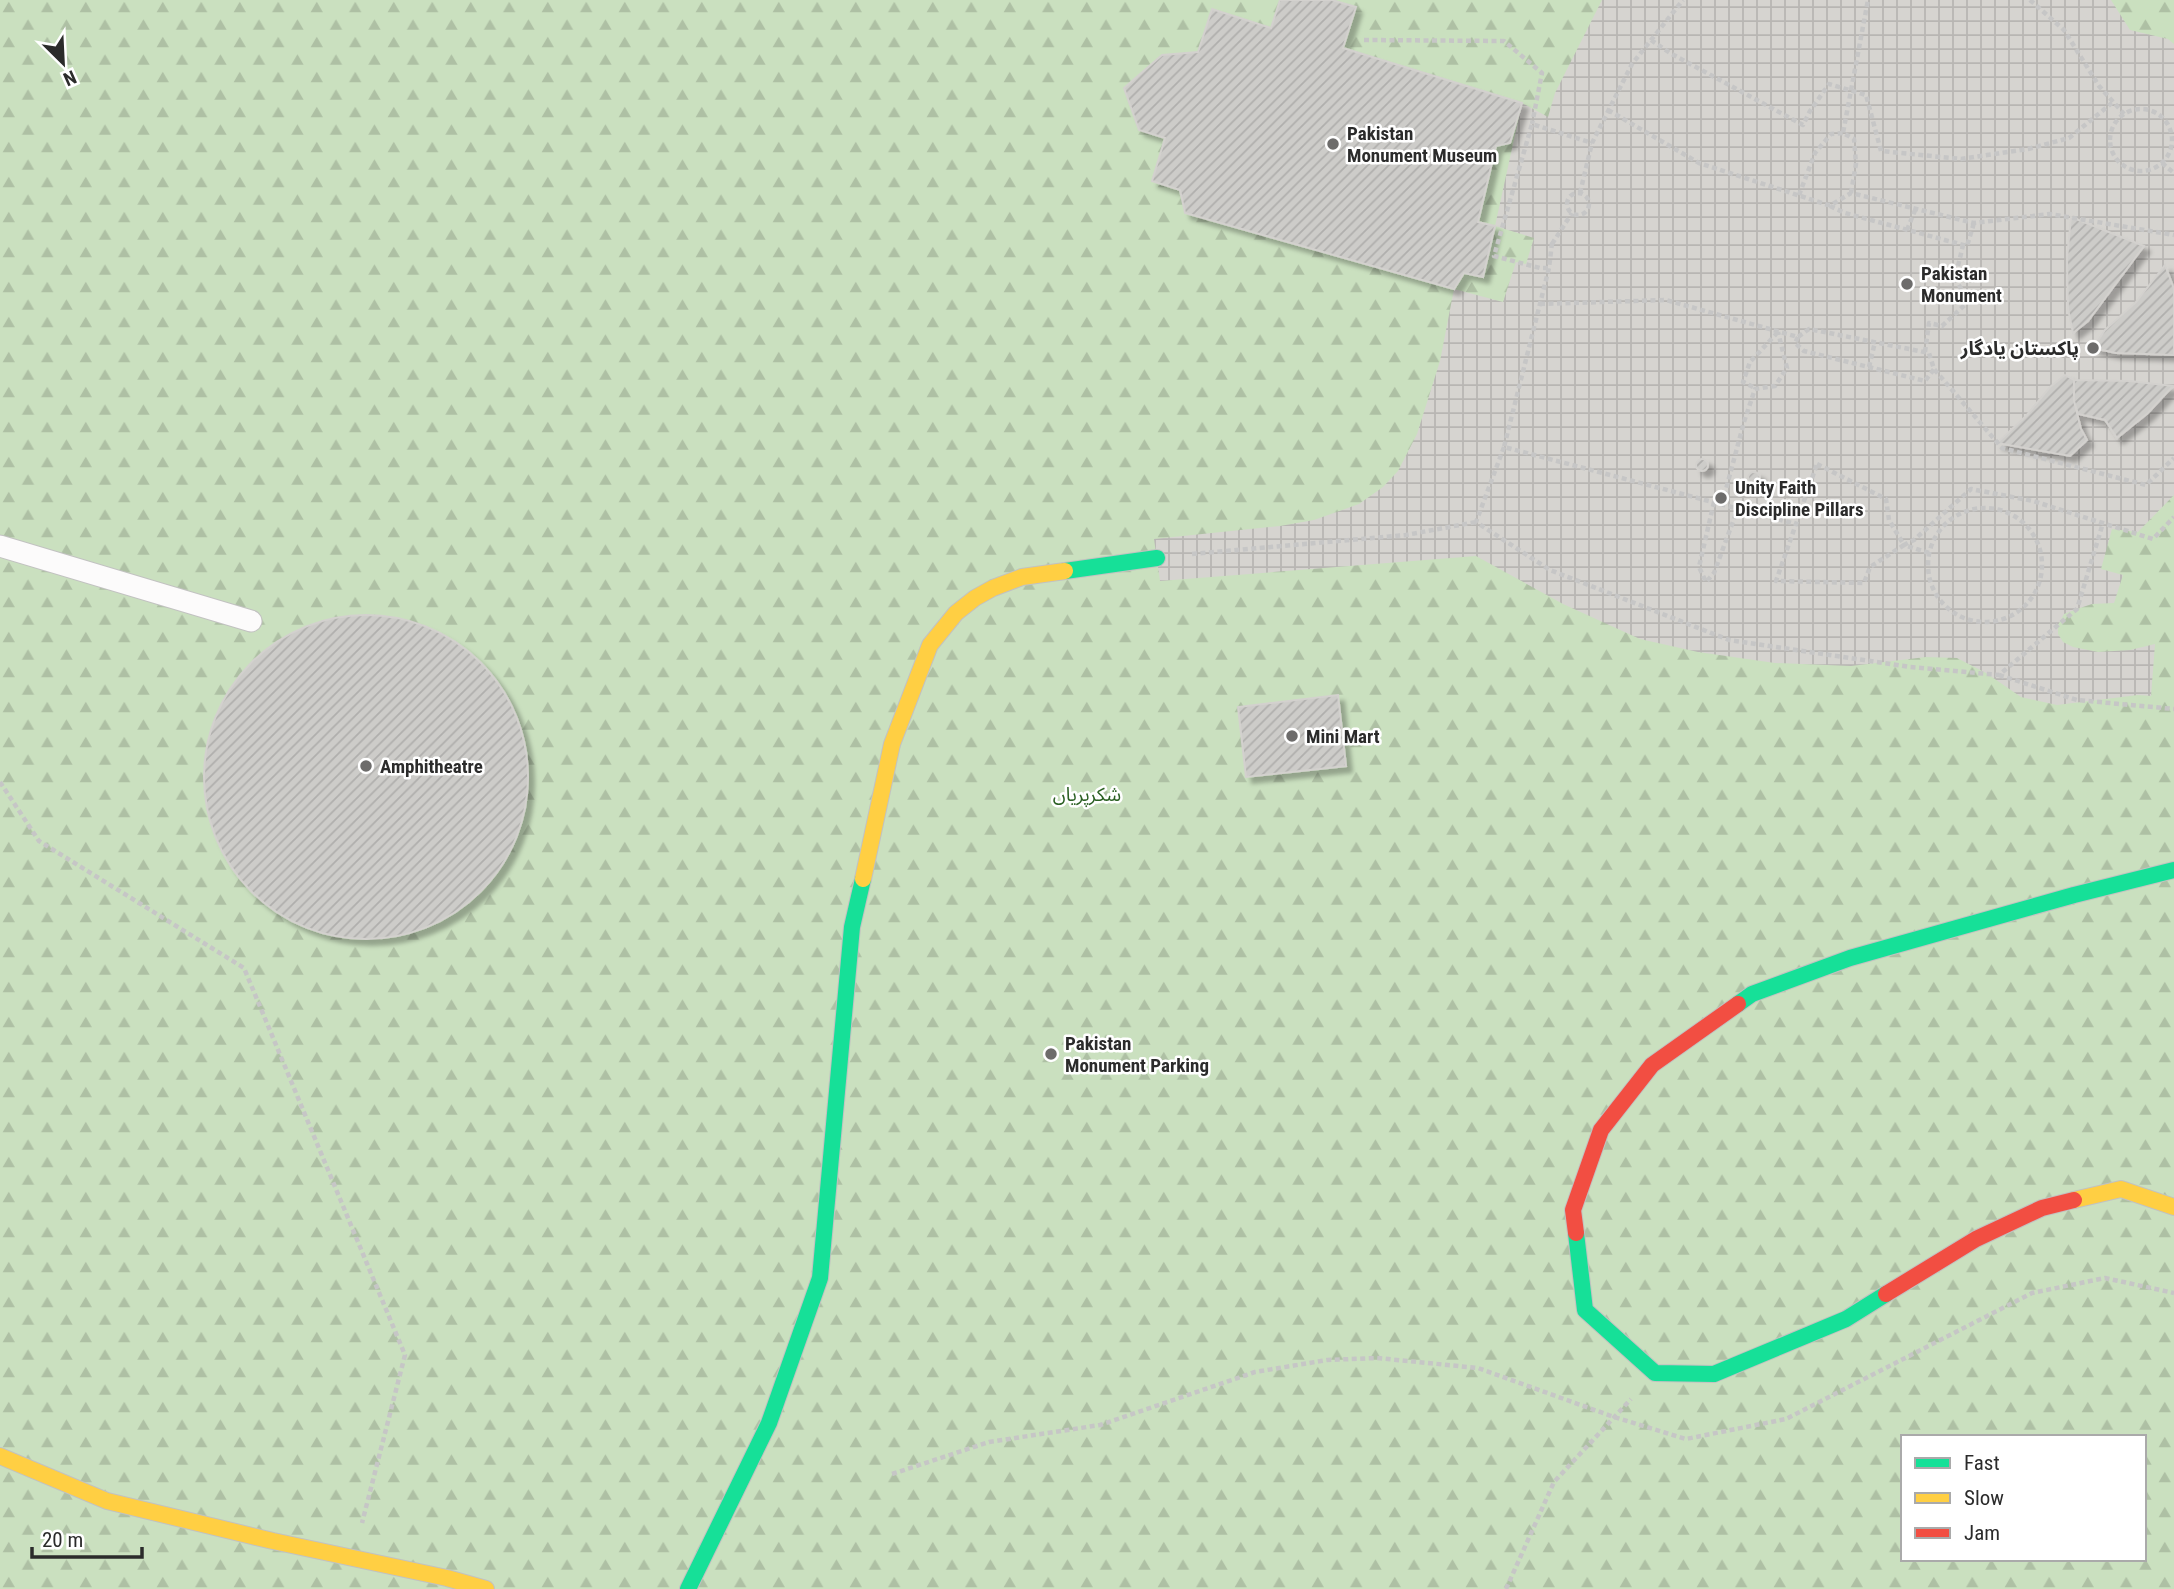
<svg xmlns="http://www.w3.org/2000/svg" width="2174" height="1589" viewBox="0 0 2174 1589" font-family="'Roboto Condensed','Noto Sans Arabic',sans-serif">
	<defs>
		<pattern id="forest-firs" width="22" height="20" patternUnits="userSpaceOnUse" patternTransform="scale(1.75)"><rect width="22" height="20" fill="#cae0bf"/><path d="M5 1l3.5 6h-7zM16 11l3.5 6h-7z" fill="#aec0a4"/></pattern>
		<pattern id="plaza-grid" width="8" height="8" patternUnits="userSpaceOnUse" patternTransform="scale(1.75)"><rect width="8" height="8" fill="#d6d4d0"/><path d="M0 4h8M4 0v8" fill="none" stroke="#b8b6b3"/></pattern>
		<pattern id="building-hatch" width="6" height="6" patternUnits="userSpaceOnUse" patternTransform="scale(1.75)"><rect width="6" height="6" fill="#cdccc9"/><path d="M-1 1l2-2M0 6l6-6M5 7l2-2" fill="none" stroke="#b0afad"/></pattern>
		<filter id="shadow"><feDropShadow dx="6" dy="6" stdDeviation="2" flood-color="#0004"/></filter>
	</defs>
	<rect width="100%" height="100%" fill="#e8e6e2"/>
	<path fill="url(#forest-firs)" fill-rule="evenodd" d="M 0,0 L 2174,0 L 2174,1589 L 0,1589 ZM 1903,1437 L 2144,1437 L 2144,1559 L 1903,1559 Z"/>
	<path fill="url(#plaza-grid)" d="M 1602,0 L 2111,0 L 2130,30 L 2168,39 L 2174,44 L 2174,495 L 2138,532 L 2112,529 L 2101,569 L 2123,575 L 2114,603 L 2092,604 L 2077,609 L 2064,614 L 2058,625 L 2058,634 L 2063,642 L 2073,647 L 2098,652 L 2130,650 L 2155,644 L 2151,696 L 2138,695 L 2057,705 L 2021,697 L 1986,673 L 1957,658 L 1926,657 L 1851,666 L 1775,663 L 1698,652 L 1640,639 L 1563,604 L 1476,556 L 1160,581 L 1154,539 L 1280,526 L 1314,520 L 1359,504 L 1383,487 L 1398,471 L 1417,434 L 1440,361 L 1454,289 L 1503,302 L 1516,262 L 1526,264 L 1534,238 L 1495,226 L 1522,103 L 1548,117 L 1555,93 Z"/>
	<path fill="url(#building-hatch)" stroke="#d3d1ce" stroke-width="2" filter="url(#shadow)" d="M 1280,0 L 1332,0 L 1356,7 L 1343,48 L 1522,103 L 1510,143 L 1496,146 L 1478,222 L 1495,226 L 1483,277 L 1464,273 L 1454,289 L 1185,213 L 1180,190 L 1152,181 L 1165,138 L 1139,130 L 1124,88 L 1162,55 L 1198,52 L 1212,9 L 1271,28 Z
		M 2071,217 L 2144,246 L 2088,321 L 2073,333 L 2068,309 L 2067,259 Z
		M 2165,265 L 2174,289 L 2174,355 L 2116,353 L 2093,348 L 2105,330 L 2136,302 Z
		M 2065,375 L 2074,380 L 2074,401 L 2081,429 L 2087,440 L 2070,456 L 1997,443 L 2026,416 L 2050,387 Z
		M 2074,380 L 2130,381 L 2173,386 L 2148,413 L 2117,438 L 2105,420 L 2078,414 L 2074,401 Z
		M1696 465a6 6 0 1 1 12 0a6 6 0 1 1-12 0Z
		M1748 478a6 6 0 1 1 12 0a6 6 0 1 1-12 0Z
		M204 777a162 162 0 1 1 324 0a162 162 0 1 1-324 0Z
		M 1338,695 L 1346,766 L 1246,777 L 1238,707 Z"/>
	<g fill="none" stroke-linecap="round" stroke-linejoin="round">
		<defs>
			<path id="lane" d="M 0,546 L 251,621"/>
			<path id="fast" d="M 1065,571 L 1157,558
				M 1738,1004 L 1752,994 L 1850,958 L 2074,895 L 2174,870
				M 1576,1233 L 1585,1310 L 1655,1373 L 1714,1374 L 1846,1319 L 1886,1294
				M 688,1589 L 769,1423 L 820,1278 L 852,927 L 863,879"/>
			<path id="slow" d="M 863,879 L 892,744 L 930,645 L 956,613 L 975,598 L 993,588 L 1022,577 L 1065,571
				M 2074,1200 L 2121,1189 L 2174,1207
				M 0,1456 L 107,1501 L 273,1541 L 447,1578 L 486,1589"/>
			<path id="jam" d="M 1576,1233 L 1573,1210 L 1601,1130 L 1652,1065 L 1738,1004
				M 1886,1294 L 1976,1239 L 2042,1208 L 2074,1200"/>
		</defs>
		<use href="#lane" stroke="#c2c2c1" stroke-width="23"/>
		<use href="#fast" stroke="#c2c2c1" stroke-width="18"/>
		<use href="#slow" stroke="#c2c2c1" stroke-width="18"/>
		<use href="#jam" stroke="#c2c2c1" stroke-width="18"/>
		<path stroke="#c6c6c6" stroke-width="4.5" stroke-dasharray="5 3.5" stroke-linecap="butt" d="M 2030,0 L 2064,30 L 2099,86 L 2124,114
			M 1364,40 L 1504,41 L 1542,73 L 1532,124
			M 1651,40 L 1670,53 L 1803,125 L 1810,111 L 1829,84 L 1866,95 L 1881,151 L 1961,159 L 2028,149 L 2069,138 L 2112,103
			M2110 140a31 31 0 1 1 62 0a31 31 0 1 1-62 0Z
			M 1608,110 L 1699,163 L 1828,205 L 1831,205 L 1851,193 L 1974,223 L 2050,214 L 2174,235
			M 2162,163 L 2174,173
			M 1580,193 L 1592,143 L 1632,64 L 1683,0
			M 1851,193 L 1856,164 L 1854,139 L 1843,133 L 1868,0
			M1567 204a11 11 0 1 1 22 0a11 11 0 1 1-22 0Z
			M 1799,195 L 1815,153 L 1831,134 L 1843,133
			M 1830,206 L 1845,213 L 1967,246 L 1974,223
			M 1907,230 L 1916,208
			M 1552,243 L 1549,268 L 1504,447 L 1796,524
			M 1552,244 L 1572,213
			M 1548,268 L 1540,268 L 1494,256 L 1532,124 L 1592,143
			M 1540,304 L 1666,300 L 1798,337 L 1809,329 L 1929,353 L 1934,369 L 2002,448 L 2146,485 L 2174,458
			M 1798,337 L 1795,343 L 1804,351 L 1925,381 L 1934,369
			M 1925,352 L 1929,323 L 1942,326 L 1969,301 L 1955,279 L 1963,245
			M 1869,367 L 1875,342
			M 1753,387 L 1743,382 L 1750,362 L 1778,332
			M 1504,447 L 1476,522 L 1550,570 L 1729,640 L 1910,667 L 1999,675 L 2077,609 L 2103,523
			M 1817,464 L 1886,499 L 1889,520 L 1904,545 L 1870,567 L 1864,583 L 1776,581 Z
			M 1714,502 L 1699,567 L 1706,582 L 1714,573 L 1738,508
			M 1722,504 L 1744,422 L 1755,389 L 1775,386 L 1787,368 L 1778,332
			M1928 565a57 57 0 1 1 114 0a57 57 0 1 1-114 0Z
			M 1929,553 L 1904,545 L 1914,540 L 1971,489 L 2033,501 L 2153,539 L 2174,517
			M 1192,554 L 1406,535 L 1476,522
			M 1999,675 L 2077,700 L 2174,709
			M 0,782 L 39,841 L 244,968 L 405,1355 L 362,1523
			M 892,1474 L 989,1442 L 1100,1425 L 1255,1372 L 1327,1360 L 1377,1358 L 1478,1368 L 1614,1417 L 1686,1439 L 1786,1419 L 2032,1293 L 2105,1278 L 2174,1293
			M 1506,1589 L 1554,1482 L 1631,1399"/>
		<use href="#lane" stroke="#fcfbfb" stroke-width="21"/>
		<use href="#fast" stroke="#16e098" stroke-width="16"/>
		<use href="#slow" stroke="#ffcf43" stroke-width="16"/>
		<use href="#jam" stroke="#f24e42" stroke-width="16"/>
	</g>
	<g fill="#6d6c6b" stroke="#fff" stroke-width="2.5">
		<circle cx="1333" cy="144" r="7"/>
		<circle cx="1907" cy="284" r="7"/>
		<circle cx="2093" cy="348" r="7"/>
		<circle cx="1721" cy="498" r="7"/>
		<circle cx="1292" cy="736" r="7"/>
		<circle cx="366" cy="766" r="7"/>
		<circle cx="1051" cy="1054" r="7"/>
	</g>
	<g text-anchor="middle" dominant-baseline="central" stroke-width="5" stroke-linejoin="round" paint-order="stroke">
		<g font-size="19" font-weight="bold" fill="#2b2b2b" stroke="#fff" text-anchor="start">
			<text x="1347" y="133">Pakistan<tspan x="1347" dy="22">Monument Museum</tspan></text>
			<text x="1921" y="273">Pakistan<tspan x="1921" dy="22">Monument</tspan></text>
			<text x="2079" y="348" text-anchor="end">پاکستان یادگار</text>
			<text x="1735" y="487">Unity Faith<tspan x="1735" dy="22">Discipline Pillars</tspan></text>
			<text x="1306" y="736">Mini Mart</text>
			<text x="380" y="766">Amphitheatre</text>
			<text x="1065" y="1043">Pakistan<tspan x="1065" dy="22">Monument Parking</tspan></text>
		</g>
		<g font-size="19" fill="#2b6023" stroke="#fff">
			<text x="1087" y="794">شکرپریاں</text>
		</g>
	</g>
	<rect x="1901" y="1435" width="245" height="126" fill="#ffffff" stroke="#aaaaaa" stroke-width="2"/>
	<rect x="1915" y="1458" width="35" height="10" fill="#16e098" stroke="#aaaaaa" stroke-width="2"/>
	<text x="1964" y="1470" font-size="21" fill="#2b2b2b">Fast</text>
	<rect x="1915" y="1493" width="35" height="10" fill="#ffcf43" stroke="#aaaaaa" stroke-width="2"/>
	<text x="1964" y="1505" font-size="21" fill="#2b2b2b">Slow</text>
	<rect x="1915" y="1528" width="35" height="10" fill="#f24e42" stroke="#aaaaaa" stroke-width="2"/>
	<text x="1964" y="1540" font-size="21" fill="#2b2b2b">Jam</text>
	<g transform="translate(63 63) rotate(156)" stroke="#ffffff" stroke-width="5" paint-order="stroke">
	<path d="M0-5L12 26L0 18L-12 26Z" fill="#2b2b2b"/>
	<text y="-10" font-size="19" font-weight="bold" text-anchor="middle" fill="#2b2b2b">N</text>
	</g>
	<path d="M32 1547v10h110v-10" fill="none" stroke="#2b2b2b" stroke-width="3.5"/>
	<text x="42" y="1547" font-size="21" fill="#2b2b2b" stroke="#ffffff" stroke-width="5" paint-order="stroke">20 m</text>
</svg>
